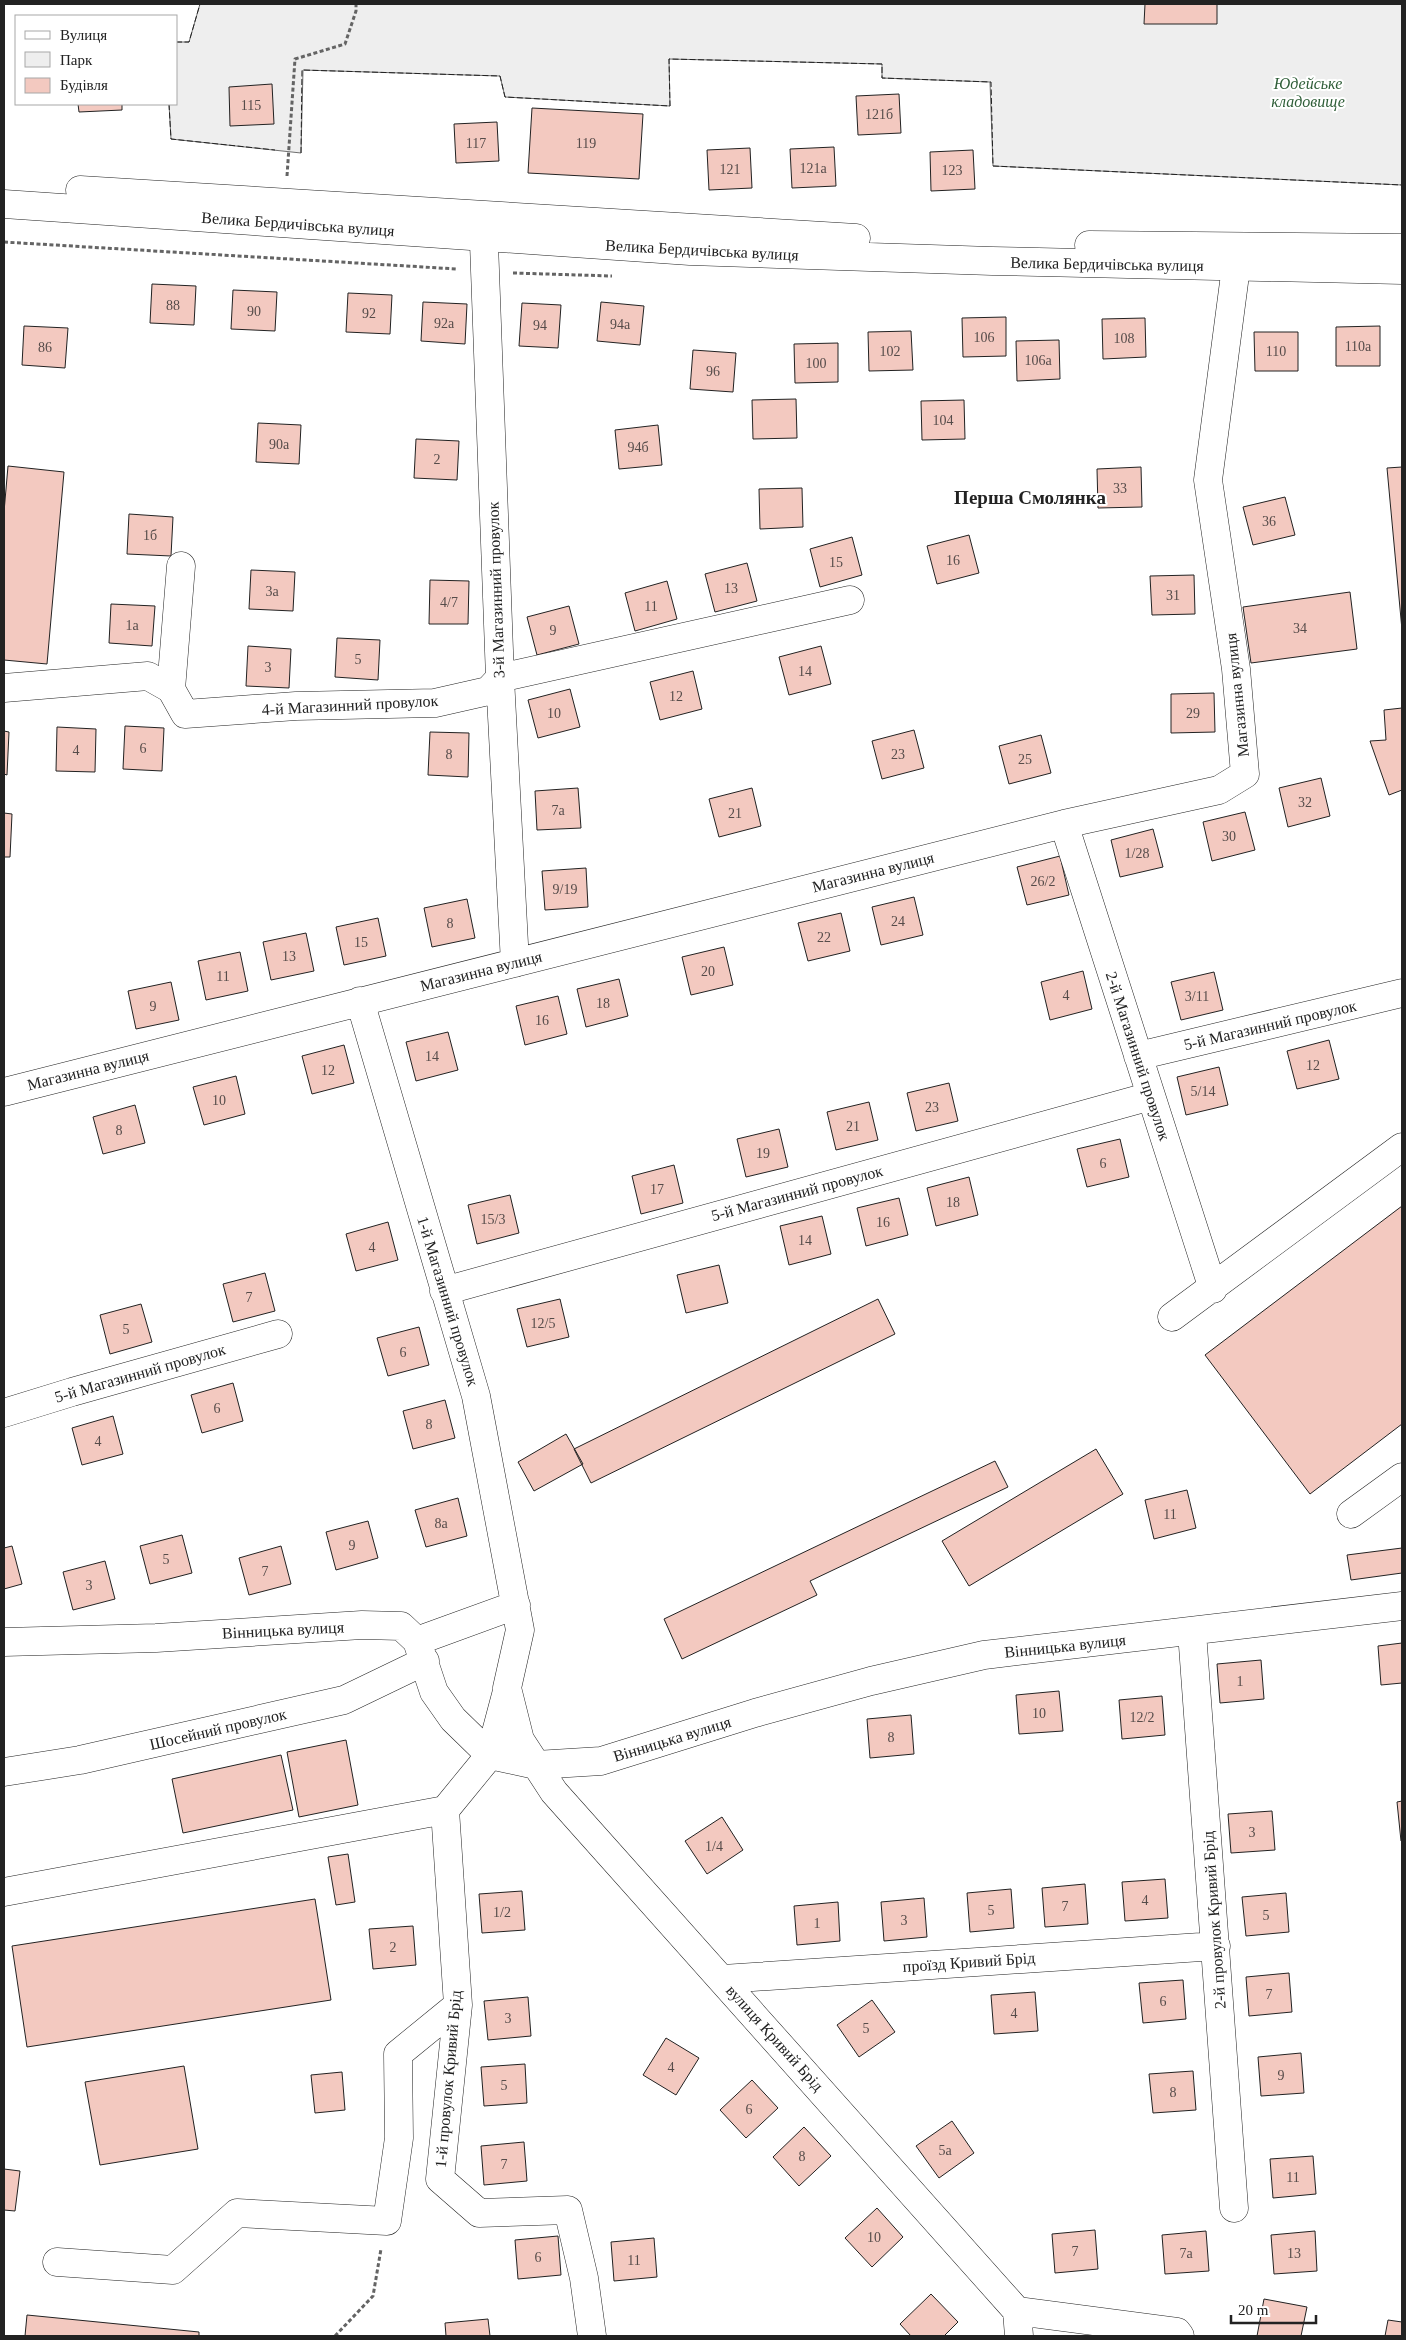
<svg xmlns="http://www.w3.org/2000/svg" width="1406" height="2340" viewBox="0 0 1406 2340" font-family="Georgia,serif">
	<rect width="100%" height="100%" fill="#fff"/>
	<path fill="#eee" stroke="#6f6f6f" d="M 200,4 L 1402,4 L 1402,185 L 993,166 L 990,82 L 882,78 L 882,64 L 669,59 L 670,106 L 505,97 L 500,76 L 303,70 L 301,153 L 171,139 L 169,104 L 176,104 L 176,42 L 189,42 Z"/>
	<path fill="#f3c9c0" stroke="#222" d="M 1145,4 L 1217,4 L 1217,24 L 1144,24 Z
		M 272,84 L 274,124 L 230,126 L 229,87 Z
		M 899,94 L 901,133 L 858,135 L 856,96 Z
		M 78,104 L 122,104 L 122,110 L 79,112 Z
		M 532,108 L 643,114 L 639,179 L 528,173 Z
		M 497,122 L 499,161 L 456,163 L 454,124 Z
		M 834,147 L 836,186 L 792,188 L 790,149 Z
		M 750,148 L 752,188 L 709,190 L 707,150 Z
		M 973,150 L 975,189 L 931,191 L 930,152 Z
		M 152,284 L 196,286 L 194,325 L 150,323 Z
		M 233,290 L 277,292 L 275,331 L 231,329 Z
		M 348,293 L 392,295 L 390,334 L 346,332 Z
		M 423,302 L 467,304 L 465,344 L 421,341 Z
		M 601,302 L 644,306 L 640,345 L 597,341 Z
		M 522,303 L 561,305 L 558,348 L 519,346 Z
		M 1006,317 L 1006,356 L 963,357 L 962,318 Z
		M 1145,318 L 1146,357 L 1103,359 L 1102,319 Z
		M 24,326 L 68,328 L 65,368 L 22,365 Z
		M 1380,326 L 1380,366 L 1336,366 L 1336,327 Z
		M 911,331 L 913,370 L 869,371 L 868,332 Z
		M 1254,332 L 1298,332 L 1298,371 L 1255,371 Z
		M 1059,340 L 1060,379 L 1017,381 L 1016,341 Z
		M 838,343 L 838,382 L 795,383 L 794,344 Z
		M 693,350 L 736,353 L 733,392 L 690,389 Z
		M 796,399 L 797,438 L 753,439 L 752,400 Z
		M 964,400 L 965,439 L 922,440 L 921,401 Z
		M 258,423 L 301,425 L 299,464 L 256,462 Z
		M 658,425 L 662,465 L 619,469 L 615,430 Z
		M 416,439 L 459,441 L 457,480 L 414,478 Z
		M 8,466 L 64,472 L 47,664 L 4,660 L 4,512 Z
		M 1141,467 L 1142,507 L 1098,508 L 1097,469 Z
		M 1402,467 L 1402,630 L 1387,468 Z
		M 802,488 L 803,527 L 760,529 L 759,489 Z
		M 1285,497 L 1295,535 L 1253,545 L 1243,507 Z
		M 129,514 L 173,517 L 171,556 L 127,554 Z
		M 969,535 L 979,573 L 937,584 L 927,546 Z
		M 852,537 L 862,575 L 820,587 L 810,549 Z
		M 747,563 L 757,601 L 715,612 L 705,574 Z
		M 251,570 L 295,572 L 293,611 L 249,609 Z
		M 1194,575 L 1195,614 L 1152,615 L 1150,576 Z
		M 430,580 L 469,581 L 468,624 L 429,624 Z
		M 667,581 L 677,619 L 635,631 L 625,593 Z
		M 1350,592 L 1357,649 L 1251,663 L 1243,607 Z
		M 111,604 L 155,606 L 152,646 L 109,643 Z
		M 569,606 L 579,644 L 537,655 L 527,617 Z
		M 337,638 L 380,640 L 378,680 L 335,677 Z
		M 248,646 L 291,649 L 289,688 L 246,686 Z
		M 821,646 L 831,684 L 789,695 L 779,657 Z
		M 693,671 L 702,709 L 660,720 L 650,682 Z
		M 570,689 L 580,727 L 538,738 L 528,700 Z
		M 1214,693 L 1215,732 L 1171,733 L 1171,694 Z
		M 1402,708 L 1402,790 L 1389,795 L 1370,741 L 1386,740 L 1384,710 Z
		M 125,726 L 164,728 L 162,771 L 123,769 Z
		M 57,727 L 96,729 L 95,772 L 56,771 Z
		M 914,730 L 924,768 L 882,779 L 872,741 Z
		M 4,731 L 9,732 L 7,775 L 4,774 Z
		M 430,732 L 469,733 L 468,777 L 428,775 Z
		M 1041,735 L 1051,773 L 1009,784 L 999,746 Z
		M 1321,778 L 1330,816 L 1288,827 L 1279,788 Z
		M 578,788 L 581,828 L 537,830 L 535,791 Z
		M 752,788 L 761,826 L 719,837 L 709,799 Z
		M 1245,812 L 1255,850 L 1212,861 L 1203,822 Z
		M 4,813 L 12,814 L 10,857 L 4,857 Z
		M 1153,829 L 1163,867 L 1120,877 L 1111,840 Z
		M 1060,856 L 1069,895 L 1027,905 L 1017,867 Z
		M 586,868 L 588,907 L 545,910 L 542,871 Z
		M 914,897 L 923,935 L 881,945 L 872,907 Z
		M 467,899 L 475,938 L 432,947 L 424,908 Z
		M 841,913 L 850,951 L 808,961 L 798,923 Z
		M 378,918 L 386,956 L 344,965 L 336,927 Z
		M 306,933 L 314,971 L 271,980 L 263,942 Z
		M 724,947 L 733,985 L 691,995 L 682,957 Z
		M 240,952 L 248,991 L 206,1000 L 198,961 Z
		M 1083,971 L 1092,1009 L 1050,1020 L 1041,982 Z
		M 1214,972 L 1223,1010 L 1181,1020 L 1171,982 Z
		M 619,979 L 628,1016 L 586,1027 L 577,989 Z
		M 171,982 L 179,1020 L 136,1029 L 128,991 Z
		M 558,996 L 567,1034 L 525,1045 L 516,1006 Z
		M 448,1032 L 458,1070 L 416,1081 L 406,1042 Z
		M 1329,1040 L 1339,1079 L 1297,1089 L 1287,1051 Z
		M 344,1045 L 354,1083 L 312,1094 L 302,1056 Z
		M 1219,1067 L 1228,1105 L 1186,1115 L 1177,1077 Z
		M 236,1076 L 245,1114 L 204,1125 L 193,1087 Z
		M 949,1083 L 958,1121 L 916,1131 L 907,1093 Z
		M 869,1102 L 878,1140 L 836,1150 L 827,1112 Z
		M 135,1105 L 145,1143 L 103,1154 L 93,1117 Z
		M 779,1129 L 788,1167 L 746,1177 L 737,1139 Z
		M 1120,1139 L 1129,1177 L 1087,1187 L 1077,1149 Z
		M 674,1165 L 683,1203 L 641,1214 L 632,1176 Z
		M 969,1177 L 978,1215 L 936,1226 L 927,1188 Z
		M 510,1195 L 519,1233 L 477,1244 L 468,1205 Z
		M 899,1198 L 908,1235 L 866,1246 L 857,1208 Z
		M 1402,1206 L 1402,1424 L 1310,1494 L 1205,1355 Z
		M 822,1216 L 831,1254 L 789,1265 L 780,1226 Z
		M 388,1222 L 398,1260 L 356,1271 L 346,1234 Z
		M 719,1265 L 728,1303 L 686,1313 L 677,1275 Z
		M 265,1273 L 275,1311 L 233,1322 L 223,1284 Z
		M 560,1299 L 569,1337 L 527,1347 L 517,1309 Z
		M 878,1299 L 895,1334 L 591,1483 L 574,1449 Z
		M 141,1304 L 152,1342 L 110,1354 L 100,1315 Z
		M 419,1327 L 429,1365 L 388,1376 L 377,1338 Z
		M 233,1383 L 243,1421 L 202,1433 L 191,1395 Z
		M 445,1400 L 455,1438 L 413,1449 L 403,1411 Z
		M 113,1416 L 123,1454 L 82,1465 L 72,1428 Z
		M 566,1434 L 583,1464 L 534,1491 L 518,1462 Z
		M 1096,1449 L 1123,1494 L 969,1586 L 942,1541 Z
		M 995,1461 L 1008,1487 L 810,1581 L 817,1595 L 682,1659 L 664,1619 Z
		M 1187,1490 L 1196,1528 L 1154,1539 L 1145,1500 Z
		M 458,1498 L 467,1536 L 426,1547 L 415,1510 Z
		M 368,1521 L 378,1558 L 336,1570 L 326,1532 Z
		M 182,1535 L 192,1573 L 150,1584 L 140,1546 Z
		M 12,1546 L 22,1584 L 4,1589 L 4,1548 Z
		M 281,1546 L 291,1584 L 249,1595 L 239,1558 Z
		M 1402,1548 L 1402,1573 L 1351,1580 L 1347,1555 Z
		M 105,1561 L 115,1599 L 73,1610 L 63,1572 Z
		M 1402,1643 L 1402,1683 L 1381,1685 L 1378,1646 Z
		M 1261,1660 L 1264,1699 L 1220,1703 L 1217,1664 Z
		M 1059,1691 L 1063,1731 L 1019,1734 L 1016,1695 Z
		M 1162,1696 L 1165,1735 L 1122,1739 L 1119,1700 Z
		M 911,1715 L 914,1754 L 870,1758 L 867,1719 Z
		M 346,1740 L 358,1805 L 299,1817 L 287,1752 Z
		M 281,1755 L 293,1810 L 183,1833 L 172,1779 Z
		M 1402,1801 L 1402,1841 L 1401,1841 L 1397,1802 Z
		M 1272,1811 L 1275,1850 L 1231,1853 L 1228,1814 Z
		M 722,1817 L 743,1850 L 707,1874 L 685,1841 Z
		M 348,1854 L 355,1902 L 336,1905 L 328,1857 Z
		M 1165,1879 L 1168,1918 L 1125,1921 L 1122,1882 Z
		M 1085,1884 L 1088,1924 L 1045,1927 L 1042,1888 Z
		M 1011,1889 L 1014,1928 L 970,1932 L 967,1893 Z
		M 522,1891 L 525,1930 L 482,1933 L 479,1894 Z
		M 1286,1893 L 1289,1932 L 1246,1936 L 1242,1897 Z
		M 924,1898 L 927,1937 L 884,1941 L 881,1902 Z
		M 315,1899 L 331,2000 L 27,2047 L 12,1946 Z
		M 838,1902 L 840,1941 L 797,1945 L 794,1906 Z
		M 413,1926 L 416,1965 L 373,1969 L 369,1929 Z
		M 1289,1973 L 1292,2012 L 1249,2016 L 1246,1977 Z
		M 1183,1980 L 1186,2019 L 1143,2023 L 1139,1983 Z
		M 1035,1992 L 1038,2031 L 994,2034 L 991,1995 Z
		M 528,1997 L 531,2036 L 488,2040 L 484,2001 Z
		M 872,2000 L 895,2032 L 859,2057 L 837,2025 Z
		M 666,2038 L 699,2058 L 676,2095 L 643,2075 Z
		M 1301,2053 L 1304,2093 L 1261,2096 L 1258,2057 Z
		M 525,2064 L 527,2103 L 484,2106 L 481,2067 Z
		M 184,2066 L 198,2149 L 100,2165 L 85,2082 Z
		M 1193,2071 L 1196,2110 L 1153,2113 L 1149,2074 Z
		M 342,2072 L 345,2110 L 315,2113 L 311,2075 Z
		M 752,2080 L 778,2108 L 746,2138 L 720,2110 Z
		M 952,2121 L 974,2153 L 939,2178 L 916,2146 Z
		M 804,2127 L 831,2156 L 799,2186 L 773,2157 Z
		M 524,2142 L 527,2181 L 484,2185 L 481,2146 Z
		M 1313,2156 L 1316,2194 L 1273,2198 L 1270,2159 Z
		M 4,2169 L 20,2171 L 15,2211 L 4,2210 Z
		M 877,2208 L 903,2237 L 872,2267 L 845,2238 Z
		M 1095,2230 L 1098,2269 L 1055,2273 L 1052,2234 Z
		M 1206,2231 L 1209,2271 L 1165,2274 L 1162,2235 Z
		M 1315,2231 L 1317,2271 L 1274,2274 L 1271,2235 Z
		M 558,2236 L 561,2275 L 518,2279 L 515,2240 Z
		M 654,2238 L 657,2277 L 614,2281 L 611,2242 Z
		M 931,2294 L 958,2322 L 944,2336 L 911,2336 L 900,2324 Z
		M 1264,2299 L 1307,2307 L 1301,2336 L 1257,2336 Z
		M 27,2315 L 199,2332 L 199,2336 L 25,2336 Z
		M 488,2319 L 490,2336 L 446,2336 L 445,2323 Z
		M 1388,2320 L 1402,2322 L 1402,2336 L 1385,2336 Z"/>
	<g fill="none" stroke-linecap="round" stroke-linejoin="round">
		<defs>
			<path id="minor" d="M 483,216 L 500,678 L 515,963
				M 4,688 L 148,676 L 171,689 L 185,714 L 296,706 L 435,703 L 488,691 L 500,678 L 850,600
				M 171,689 L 181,566
				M 1064,824 L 1213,1289
				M 360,1001 L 476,1396 L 520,1630 L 507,1688 L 520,1740 L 554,1792 L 1017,2311 L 1177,2332 L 1180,2336
				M 1138,1056 L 1402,993
				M 4,1092 L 1064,824 L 1219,790 L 1245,774 L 1236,669 L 1208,480 L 1236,267
				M 444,1291 L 1151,1096
				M 1172,1317 L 1402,1147
				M 4,1413 L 72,1392 L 278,1334
				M 1351,1514 L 1402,1477
				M 1192,1632 L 1234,2208
				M 417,1641 L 516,1605
				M 4,1642 L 156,1638 L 362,1625 L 401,1626 L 417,1641 L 434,1692 L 453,1719 L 490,1755 L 536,1765 L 601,1761 L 755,1713 L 871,1681 L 984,1655 L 1402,1606
				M 507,1691 L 490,1755 L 445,1810 L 458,2005 L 440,2179 L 479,2213 L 568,2210 L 584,2278 L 592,2336
				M 4,1772 L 80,1760 L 344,1700 L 425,1661
				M 4,1892 L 445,1810
				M 723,1979 L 1216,1946
				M 57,2262 L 173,2270 L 237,2213 L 387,2221 L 399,2138 L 398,2054 L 458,2005
				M 1017,2311 L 1019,2336"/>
			<path id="major" d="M 80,190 L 856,238
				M 4,204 L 690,251 L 992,261 L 1402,270
				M 1089,245 L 1402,248"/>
		</defs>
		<use href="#minor" stroke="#222" stroke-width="29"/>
		<use href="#major" stroke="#222" stroke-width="29"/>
		<path stroke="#646464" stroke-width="3" stroke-dasharray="4 2.5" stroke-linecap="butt" d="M 287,176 L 295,59 L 345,44 L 356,11 L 356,4
			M 4,242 L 457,269
			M 513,273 L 612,276
			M 335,2336 L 373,2296 L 381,2249"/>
		<use href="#minor" stroke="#fff" stroke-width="28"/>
		<use href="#major" stroke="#fff" stroke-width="28"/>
		<path stroke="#222" stroke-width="1" stroke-dasharray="6 2.5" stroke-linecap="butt" d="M 176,42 L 189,42 L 200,4
			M 169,104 L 171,139 L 275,150
			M 301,153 L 302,70 L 500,76 L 505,97 L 670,106 L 669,59 L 882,64 L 882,78 L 991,82 L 993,166 L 1402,185"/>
	</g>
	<g text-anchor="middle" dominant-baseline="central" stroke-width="4" stroke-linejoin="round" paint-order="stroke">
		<g font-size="14" fill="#564c4a">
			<text x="251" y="105">115</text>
			<text x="879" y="114">121б</text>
			<text x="476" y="143">117</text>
			<text x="586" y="143">119</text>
			<text x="813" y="168">121а</text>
			<text x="730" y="169">121</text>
			<text x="952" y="170">123</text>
			<text x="173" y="305">88</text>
			<text x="254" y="311">90</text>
			<text x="369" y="313">92</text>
			<text x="444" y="323">92а</text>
			<text x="620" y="324">94а</text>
			<text x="540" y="325">94</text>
			<text x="984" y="337">106</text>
			<text x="1124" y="338">108</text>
			<text x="1358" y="346">110а</text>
			<text x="45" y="347">86</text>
			<text x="890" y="351">102</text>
			<text x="1276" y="351">110</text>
			<text x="1038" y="360">106а</text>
			<text x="816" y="363">100</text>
			<text x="713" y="371">96</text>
			<text x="943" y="420">104</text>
			<text x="279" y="444">90а</text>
			<text x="638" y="447">94б</text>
			<text x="437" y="459">2</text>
			<text x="1120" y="488">33</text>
			<text x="1269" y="521">36</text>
			<text x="150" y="535">1б</text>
			<text x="953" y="560">16</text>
			<text x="836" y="562">15</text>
			<text x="731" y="588">13</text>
			<text x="272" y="591">3а</text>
			<text x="1173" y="595">31</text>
			<text x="449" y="602">4/7</text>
			<text x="651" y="606">11</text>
			<text x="132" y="625">1а</text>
			<text x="1300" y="628">34</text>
			<text x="553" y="630">9</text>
			<text x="358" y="659">5</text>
			<text x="268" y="667">3</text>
			<text x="805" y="671">14</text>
			<text x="676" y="696">12</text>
			<text x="554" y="713">10</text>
			<text x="1193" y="713">29</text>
			<text x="143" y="748">6</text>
			<text x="76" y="750">4</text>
			<text x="449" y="754">8</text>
			<text x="898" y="754">23</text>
			<text x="1025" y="759">25</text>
			<text x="1305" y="802">32</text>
			<text x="558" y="810">7а</text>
			<text x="735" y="813">21</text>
			<text x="1229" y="836">30</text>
			<text x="1137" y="853">1/28</text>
			<text x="1043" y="881">26/2</text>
			<text x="565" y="889">9/19</text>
			<text x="898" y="921">24</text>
			<text x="450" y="923">8</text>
			<text x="824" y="937">22</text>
			<text x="361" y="942">15</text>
			<text x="289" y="956">13</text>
			<text x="708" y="971">20</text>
			<text x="223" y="976">11</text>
			<text x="1066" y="995">4</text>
			<text x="1197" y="996">3/11</text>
			<text x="603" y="1003">18</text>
			<text x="153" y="1006">9</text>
			<text x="542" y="1020">16</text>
			<text x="432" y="1056">14</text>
			<text x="1313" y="1065">12</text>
			<text x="328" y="1070">12</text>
			<text x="1203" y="1091">5/14</text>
			<text x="219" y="1100">10</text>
			<text x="932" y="1107">23</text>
			<text x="853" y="1126">21</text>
			<text x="119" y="1130">8</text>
			<text x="763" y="1153">19</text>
			<text x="1103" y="1163">6</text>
			<text x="657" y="1189">17</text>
			<text x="953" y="1202">18</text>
			<text x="493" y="1219">15/3</text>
			<text x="883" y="1222">16</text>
			<text x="805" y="1240">14</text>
			<text x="372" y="1247">4</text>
			<text x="249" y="1297">7</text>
			<text x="543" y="1323">12/5</text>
			<text x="126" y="1329">5</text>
			<text x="403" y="1352">6</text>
			<text x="217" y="1408">6</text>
			<text x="429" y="1424">8</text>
			<text x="98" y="1441">4</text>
			<text x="1170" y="1514">11</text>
			<text x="441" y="1523">8а</text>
			<text x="352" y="1545">9</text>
			<text x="166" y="1559">5</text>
			<text x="265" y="1571">7</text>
			<text x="89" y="1585">3</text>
			<text x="1240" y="1681">1</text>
			<text x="1039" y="1713">10</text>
			<text x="1142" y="1717">12/2</text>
			<text x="891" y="1737">8</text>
			<text x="1252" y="1832">3</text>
			<text x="714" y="1846">1/4</text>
			<text x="1145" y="1900">4</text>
			<text x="1065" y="1906">7</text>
			<text x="991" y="1910">5</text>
			<text x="502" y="1912">1/2</text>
			<text x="1266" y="1915">5</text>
			<text x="904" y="1920">3</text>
			<text x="817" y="1923">1</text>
			<text x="393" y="1947">2</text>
			<text x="1269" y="1994">7</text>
			<text x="1163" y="2001">6</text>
			<text x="1014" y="2013">4</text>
			<text x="508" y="2018">3</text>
			<text x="866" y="2028">5</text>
			<text x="671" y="2067">4</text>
			<text x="1281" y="2075">9</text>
			<text x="504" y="2085">5</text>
			<text x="1173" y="2092">8</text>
			<text x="749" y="2109">6</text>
			<text x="945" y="2150">5а</text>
			<text x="802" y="2156">8</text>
			<text x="504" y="2164">7</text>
			<text x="1293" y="2177">11</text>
			<text x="874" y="2237">10</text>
			<text x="1075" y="2251">7</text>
			<text x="1186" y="2253">7а</text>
			<text x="1294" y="2253">13</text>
			<text x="538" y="2257">6</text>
			<text x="634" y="2260">11</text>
		</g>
		<g font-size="16" font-style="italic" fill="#2f5e38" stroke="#fff">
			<text x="1308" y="83">Юдейське<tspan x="1308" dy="18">кладовище</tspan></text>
		</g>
		<g font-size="16" fill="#222" stroke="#fff">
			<text transform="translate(298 224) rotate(4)">Велика Бердичівська вулиця</text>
			<text transform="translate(702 250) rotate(3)">Велика Бердичівська вулиця</text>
			<text transform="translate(1107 264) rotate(1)">Велика Бердичівська вулиця</text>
			<text transform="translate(496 590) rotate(-92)">3-й Магазинний провулок</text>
			<text transform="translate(1237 695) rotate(-96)">Магазинна вулиця</text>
			<text transform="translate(350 705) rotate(-3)">4-й Магазинний провулок</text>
			<text transform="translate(873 872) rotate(-14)">Магазинна вулиця</text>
			<text transform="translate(481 971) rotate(-14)">Магазинна вулиця</text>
			<text transform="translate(1270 1025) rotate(-13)">5-й Магазинний провулок</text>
			<text transform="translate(1138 1056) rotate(72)">2-й Магазинний провулок</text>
			<text transform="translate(88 1070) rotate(-14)">Магазинна вулиця</text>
			<text transform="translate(797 1193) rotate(-15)">5-й Магазинний провулок</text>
			<text transform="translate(448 1301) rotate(73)">1-й Магазинний провулок</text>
			<text transform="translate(140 1373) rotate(-16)">5-й Магазинний провулок</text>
			<text transform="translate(283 1630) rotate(-3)">Вінницька вулиця</text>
			<text transform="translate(1065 1646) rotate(-6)">Вінницька вулиця</text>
			<text transform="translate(218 1729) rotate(-13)">Шосейний провулок</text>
			<text transform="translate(672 1739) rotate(-17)">Вінницька вулиця</text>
			<text transform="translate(1214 1920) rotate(-94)">2-й провулок Кривий Брід</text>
			<text transform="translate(969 1962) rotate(-4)">проїзд Кривий Брід</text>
			<text transform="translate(775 2038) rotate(48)">вулиця Кривий Брід</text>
			<text transform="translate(448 2079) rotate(-85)">1-й провулок Кривий Брід</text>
		</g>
		<g font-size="19" font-weight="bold" fill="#222" stroke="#fff">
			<text x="1030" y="497">Перша Смолянка</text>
		</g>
	</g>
	<rect width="1406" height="2340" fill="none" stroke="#222222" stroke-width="10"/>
	<rect x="15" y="15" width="162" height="90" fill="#ffffff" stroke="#a7a7a7"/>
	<rect x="25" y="31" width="25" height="8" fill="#ffffff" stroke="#a7a7a7"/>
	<text x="60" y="40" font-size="15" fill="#222222">Вулиця</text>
	<rect x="25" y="52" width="25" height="15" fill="#eeeeee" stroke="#a7a7a7"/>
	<text x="60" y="65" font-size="15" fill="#222222">Парк</text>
	<rect x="25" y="78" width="25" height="15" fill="#f3c9c0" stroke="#a7a7a7"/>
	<text x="60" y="90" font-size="15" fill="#222222">Будівля</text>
	<path d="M1231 2315v8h85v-8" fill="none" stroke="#222222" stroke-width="2.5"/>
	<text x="1238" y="2315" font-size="15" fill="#222222" stroke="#ffffff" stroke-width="4" paint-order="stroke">20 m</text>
</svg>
